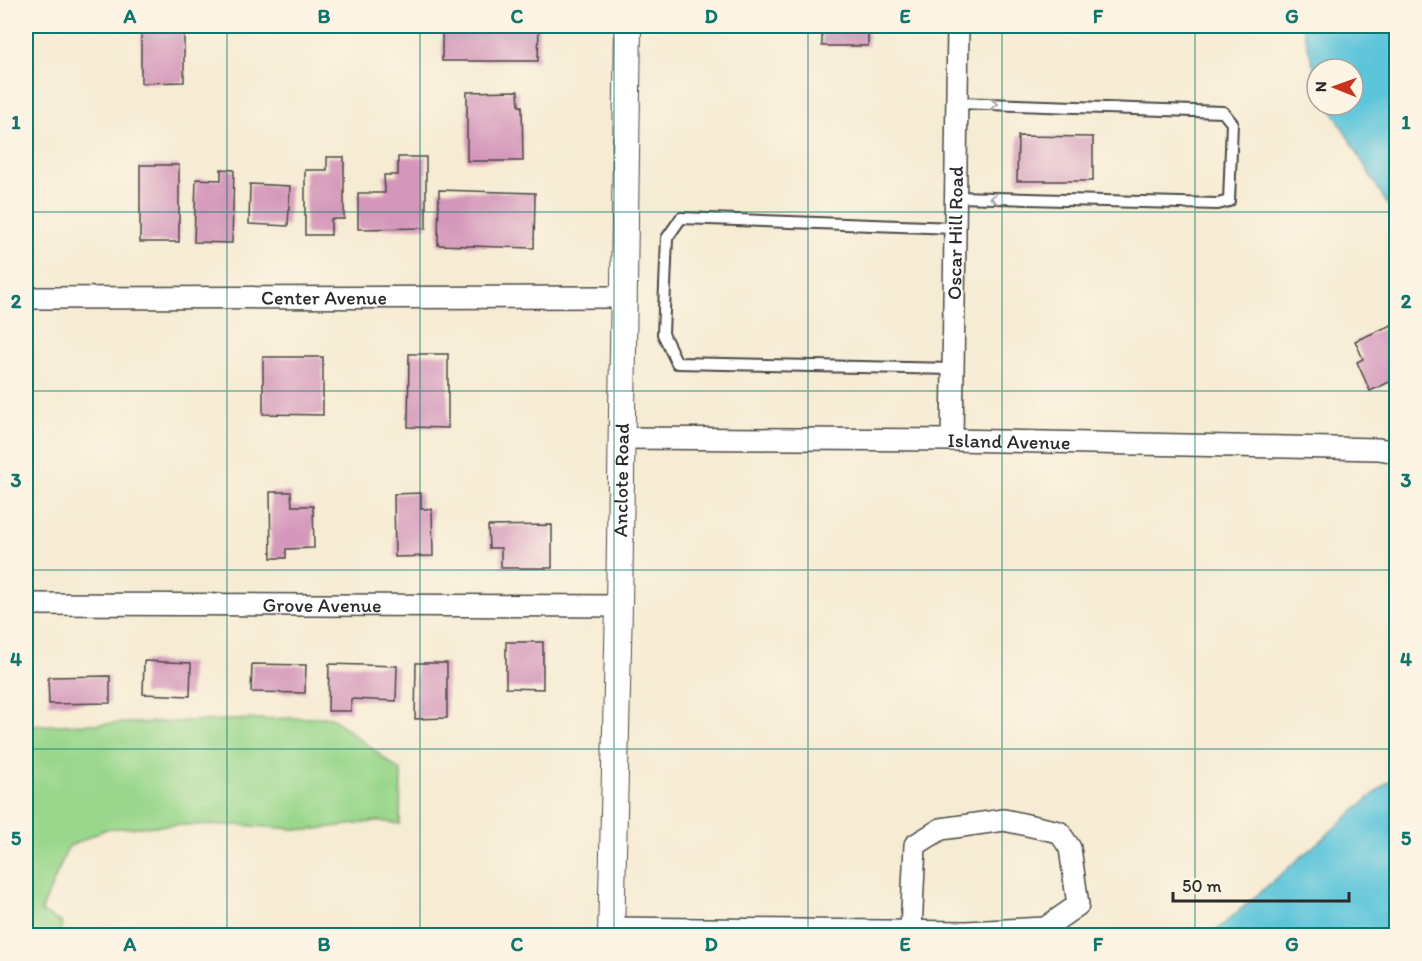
<svg xmlns="http://www.w3.org/2000/svg" width="1422" height="961" viewBox="0 0 1422 961" font-family="Itim,sans-serif">
	<rect width="100%" height="100%" fill="#fcf5e5"/>
	<filter id="ink" filterUnits="userSpaceOnUse"><feTurbulence type="fractalNoise" baseFrequency=".0167" numOctaves="2"/><feDisplacementMap in="SourceGraphic" scale="12" xChannelSelector="R" yChannelSelector="G"/><feConvolveMatrix kernelMatrix="1 2 1 2 8 2 1 2 1" color-interpolation-filters="sRGB"/></filter>
	<filter id="wash" filterUnits="userSpaceOnUse"><feTurbulence type="fractalNoise" baseFrequency=".008" numOctaves="4" result="noise"/><feDisplacementMap in="SourceGraphic" scale="24" xChannelSelector="R" yChannelSelector="G"/><feGaussianBlur stdDeviation="1.35" result="paint"/><feColorMatrix in="noise" values="0 0 0 0 0 0 0 0 0 0 0 0 0 0 0 0 0 1.4 0 .05"/><feComposite in="paint" operator="in"/></filter>
	<g filter="url(#wash)">
		<rect width="100%" height="100%" fill="#f6ebd3"/>
		<path fill="#9ad78c" stroke="#62815c" stroke-width="1.5" d="M 331,717 L 401,771 L 400,824 L 379,821 L 309,830 L 240,825 L 175,825 L 106,829 L 68,847 L 41,912 L 62,923 L 60,935 L 26,935 L 26,726 Z"/>
		<path fill="#5dc5da" stroke="#447882" stroke-width="1.5" d="M 1302,26 L 1396,26 L 1396,219 L 1329,105 L 1353,105 L 1353,69 L 1317,69 L 1317,78 Z
			M 1396,775 L 1396,935 L 1211,935 Z"/>
		<g id="blocks">
			<path fill="#d496ba" d="M 141,26 L 184,26 L 184,82 L 141,83 Z
				M 442,26 L 539,26 L 538,61 L 442,61 Z
				M 822,26 L 868,26 L 868,46 L 822,46 Z
				M 518,91 L 519,106 L 522,106 L 523,161 L 467,161 L 467,92 Z
				M 1018,136 L 1093,137 L 1093,181 L 1017,181 Z
				M 327,157 L 344,157 L 344,219 L 331,219 L 331,235 L 305,235 L 305,170 L 327,170 Z
				M 398,157 L 426,157 L 426,228 L 358,229 L 358,193 L 385,193 L 384,175 L 398,175 Z
				M 140,165 L 179,165 L 179,242 L 140,242 Z
				M 221,169 L 234,170 L 232,243 L 194,242 L 196,179 L 221,180 Z
				M 250,184 L 290,186 L 288,226 L 249,224 Z
				M 439,190 L 535,193 L 534,248 L 438,245 Z
				M 1396,323 L 1396,379 L 1370,391 L 1357,362 L 1363,359 L 1355,341 Z
				M 409,354 L 448,354 L 448,428 L 408,427 Z
				M 263,357 L 323,357 L 323,415 L 263,414 Z
				M 270,492 L 291,492 L 292,506 L 313,506 L 314,548 L 286,549 L 286,558 L 271,558 Z
				M 421,493 L 421,509 L 432,509 L 433,556 L 395,557 L 394,494 Z
				M 552,525 L 552,568 L 501,568 L 501,548 L 489,548 L 488,526 Z
				M 506,642 L 543,642 L 543,689 L 506,688 Z
				M 144,661 L 191,663 L 190,696 L 143,694 Z
				M 416,663 L 447,663 L 447,718 L 415,719 Z
				M 252,664 L 306,665 L 305,693 L 251,692 Z
				M 329,664 L 397,666 L 396,701 L 351,699 L 351,711 L 328,711 Z
				M 110,676 L 110,703 L 49,704 L 48,677 Z"/>
		</g>
	</g>
	<g filter="url(#ink)">
		<use href="#blocks" fill-opacity="0" stroke="#494844" stroke-width="1.5"/>
		<g fill="none" stroke-linecap="round" stroke-linejoin="round">
			<defs>
				<path id="service" d="M 956,197 L 1218,204 L 1229,201 L 1232,123 L 1223,112 L 957,103
					M 953,369 L 677,363 L 663,334 L 667,238 L 681,218 L 955,228"/>
				<g id="minor">
					<path id="s1" d="M 26,298 L 624,297"/>
					<path id="s2" d="M 621,438 L 952,440 L 1379,449 L 1396,452"/>
					<path id="s3" d="M 952,440 L 958,26"/>
					<path id="s4" d="M 26,604 L 619,606"/>
					<path d="M 611,928 L 966,932 L 1045,928 L 1078,905 L 1070,848 L 1059,832 L 1004,820 L 941,829 L 915,845 L 911,931"/>
				</g>
				<g id="tertiary">
					<path id="s5" d="M 611,936 L 619,606 L 628,26"/>
				</g>
			</defs>
			<use href="#service" stroke="#494844" stroke-width="14"/>
			<use href="#minor" stroke="#494844" stroke-width="24"/>
			<use href="#tertiary" stroke="#494844" stroke-width="28"/>
			<use href="#service" stroke="#fff" stroke-width="10"/>
			<use href="#minor" stroke="#fff" stroke-width="21"/>
			<use href="#tertiary" stroke="#fff" stroke-width="26"/>
		</g>
		<defs><path id="oneway-chevron" d="M-2-3.5L2.5 0L-2 3.5" fill="none" stroke-width="1.6" stroke-linecap="round" stroke-linejoin="round" transform="scale(1.5)"/></defs>
		<g stroke="#a0a0a0">
			<use href="#oneway-chevron" transform="translate(994 104) rotate(2)"/>
			<use href="#oneway-chevron" transform="translate(994 198) rotate(-178)"/>
		</g>
	</g>
	<path fill="none" stroke="#0f766e" stroke-width="1.5" stroke-opacity="0.55" d="M 227,26 L 227,936M 420,26 L 420,936M 614,26 L 614,936M 808,26 L 808,936M 1002,26 L 1002,936M 1195,26 L 1195,936M 26,212 L 1396,212M 26,391 L 1396,391M 26,570 L 1396,570M 26,749 L 1396,749"/>
	<g text-anchor="middle" dominant-baseline="central" stroke-width="6" stroke-linejoin="round" paint-order="stroke">
		<g font-size="20" fill="#2b2b2b" stroke="#fcf5e5">
			<text stroke="none"><textPath href="#s3" startOffset="207">Oscar Hill Road</textPath></text>
			<text stroke="none"><textPath href="#s1" startOffset="298">Center Avenue</textPath></text>
			<text stroke="none"><textPath href="#s2" startOffset="388">Island Avenue</textPath></text>
			<text stroke="none"><textPath href="#s5" startOffset="456">Anclote Road</textPath></text>
			<text stroke="none"><textPath href="#s4" startOffset="296">Grove Avenue</textPath></text>
		</g>
	</g>
	<rect width="1422" height="961" fill="none" stroke="#fcf5e5" stroke-width="66"/>
	<g transform="translate(1335 87) rotate(271)"><circle r="28" fill="#fcf5e5" stroke="#a8a49b" stroke-width="1.5"/>
	<path d="M0-4.5L10 22L0 15L-10 22Z" fill="#c8321e"/>
	<text y="-9" font-size="16" font-weight="bold" text-anchor="middle" fill="#2b2b2b">N</text>
	</g>
	<path d="M1173 892v9h176v-9" fill="none" stroke="#2b2b2b" stroke-width="3"/>
	<text x="1182" y="892" font-size="18" fill="#2b2b2b" stroke="#fcf5e5" stroke-width="4.5" paint-order="stroke">50 m</text>
	<rect x="33" y="33" width="1356" height="895" fill="none" stroke="#0f766e" stroke-width="2"/>
	<g font-size="20" text-anchor="middle" font-weight="bold" fill="#0f766e">
		<text x="130" y="23">A</text>
		<text x="324" y="23">B</text>
		<text x="517" y="23">C</text>
		<text x="711" y="23">D</text>
		<text x="905" y="23">E</text>
		<text x="1098" y="23">F</text>
		<text x="1292" y="23">G</text>
		<text x="16" y="129">1</text>
		<text x="1406" y="129">1</text>
		<text x="16" y="308">2</text>
		<text x="1406" y="308">2</text>
		<text x="16" y="487">3</text>
		<text x="1406" y="487">3</text>
		<text x="16" y="666">4</text>
		<text x="1406" y="666">4</text>
		<text x="16" y="845">5</text>
		<text x="1406" y="845">5</text>
		<text x="130" y="951">A</text>
		<text x="324" y="951">B</text>
		<text x="517" y="951">C</text>
		<text x="711" y="951">D</text>
		<text x="905" y="951">E</text>
		<text x="1098" y="951">F</text>
		<text x="1292" y="951">G</text>
	</g>
</svg>
